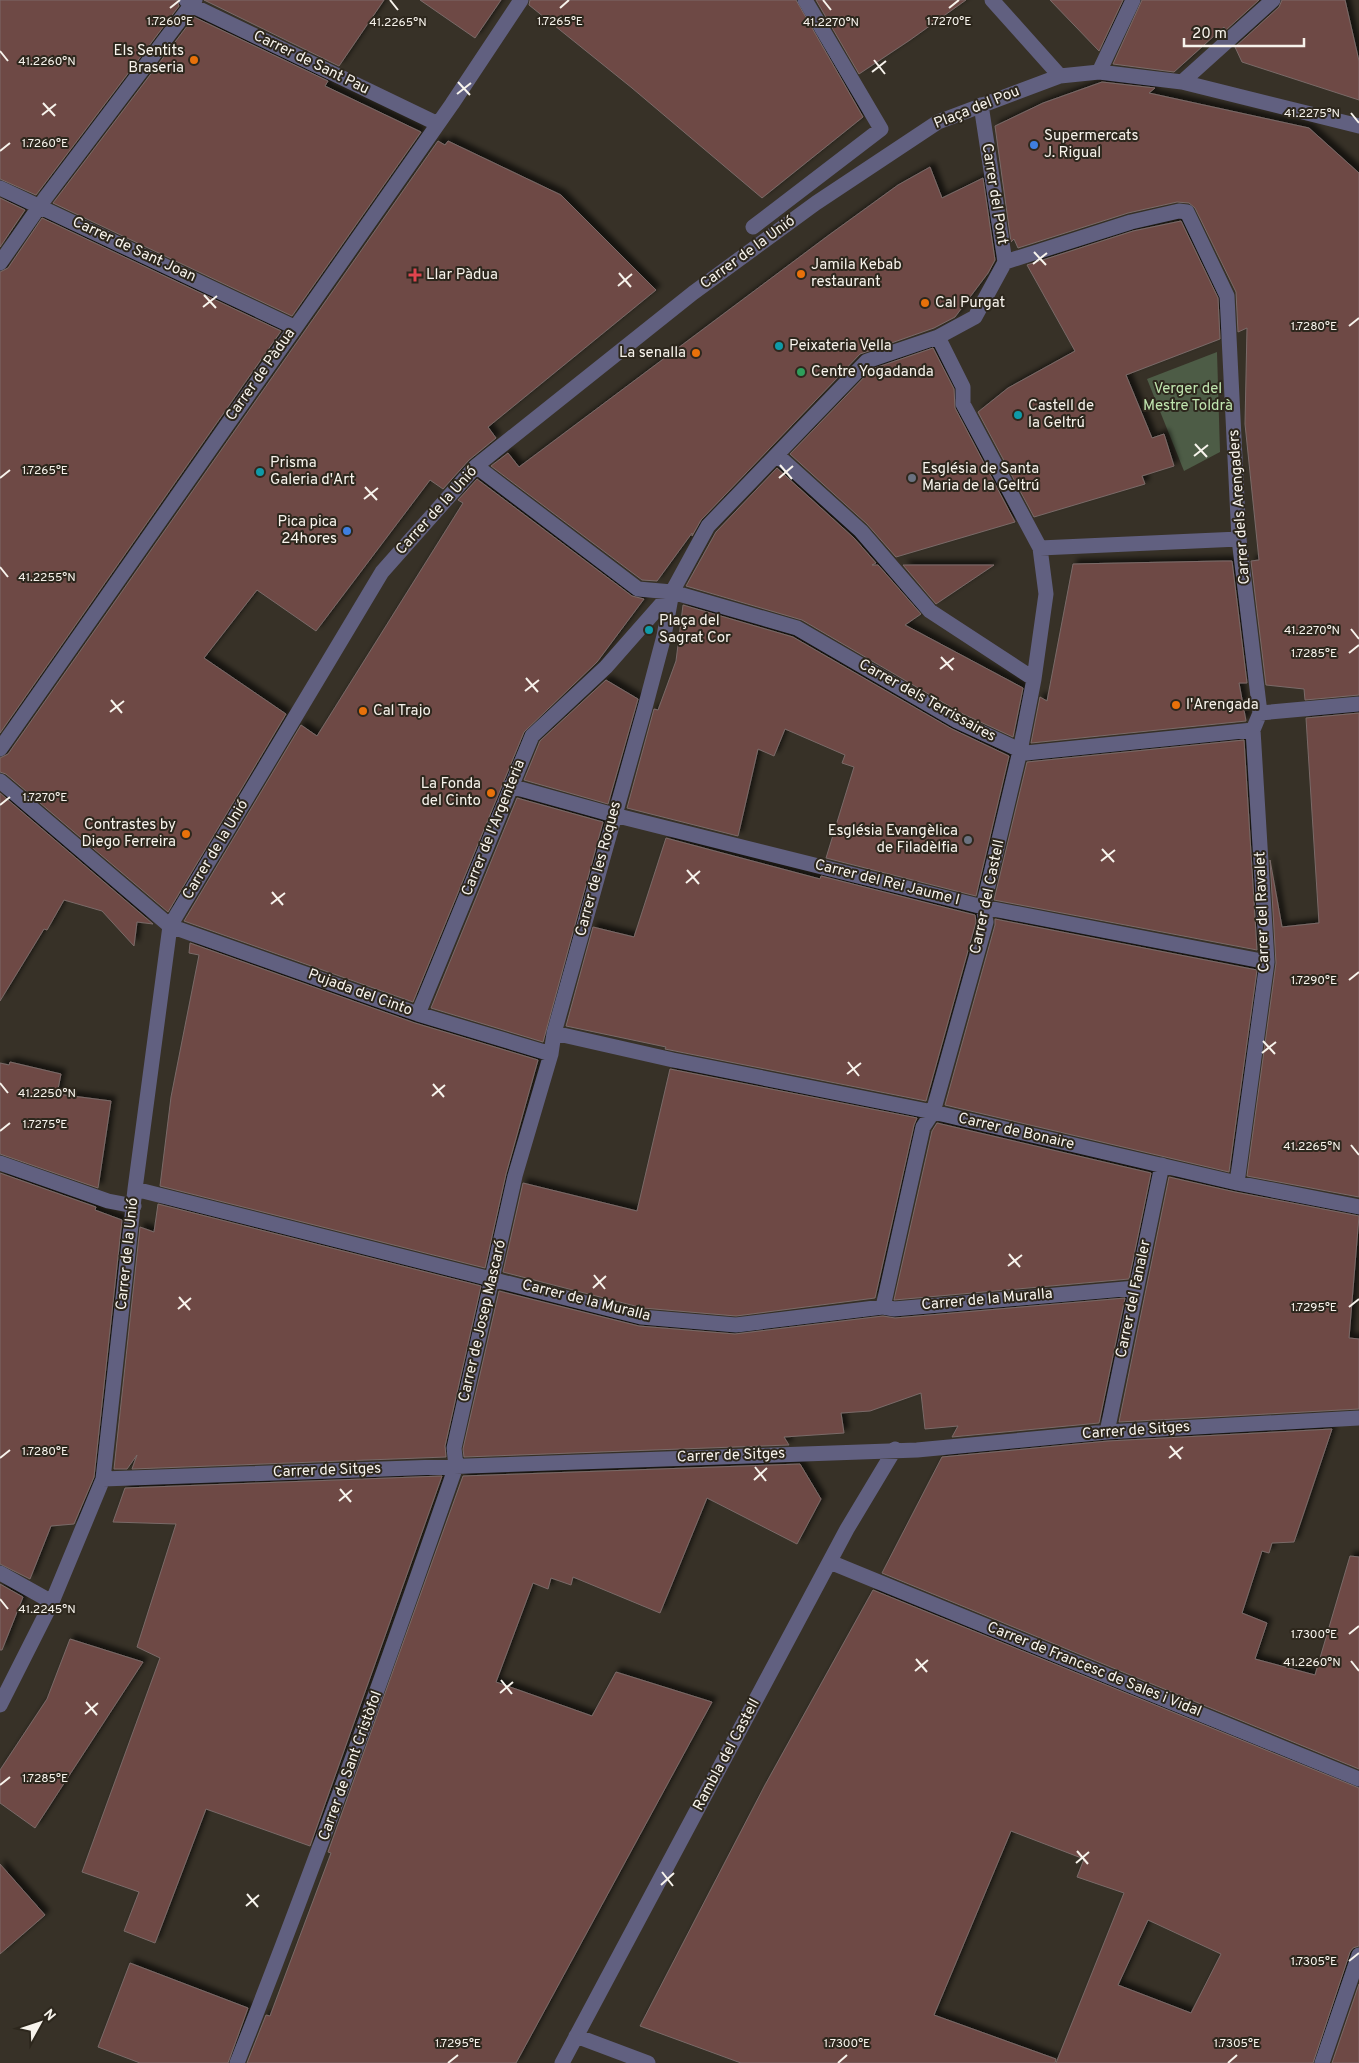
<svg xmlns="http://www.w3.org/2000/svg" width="1359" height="2063" viewBox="0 0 1359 2063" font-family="Overpass,sans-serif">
	<defs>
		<filter id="shadow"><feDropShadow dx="4.5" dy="-4.5" stdDeviation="2.5" flood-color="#0009"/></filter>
	</defs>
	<rect width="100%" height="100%" fill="#373127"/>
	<path fill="#4d5c46" d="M 1217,352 L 1220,452 L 1184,471 L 1147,379 Z"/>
	<path fill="#6e4945" stroke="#7a6a68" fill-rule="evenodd" filter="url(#shadow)" d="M 0,0 L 177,0 L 179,6 L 36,195 L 0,179 Z
		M 204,0 L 384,0 L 339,66 Z
		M 420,0 L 501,0 L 475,38 Z
		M 530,0 L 796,0 L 863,117 L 762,198 L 632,88 L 529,5 Z
		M 816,0 L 966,0 L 910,40 L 859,74 Z
		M 1050,0 L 1123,0 L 1099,51 Z
		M 1142,0 L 1259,0 L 1226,30 L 1224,27 L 1174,72 L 1113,64 Z
		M 1282,0 L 1345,0 L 1359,61 L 1359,100 L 1242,62 L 1235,47 L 1279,7 Z
		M 194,17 L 328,81 L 325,86 L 421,132 L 292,316 L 53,203 Z
		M 1102,82 L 1155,88 L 1149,93 L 1309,128 L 1359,173 L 1359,695 L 1305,700 L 1304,689 L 1266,685 L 1251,561 L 1259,560 L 1245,424 L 1247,328 L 1238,332 L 1236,292 L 1195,208 L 1189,203 L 1177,202 L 1128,213 L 1018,248 L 1014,239 L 1011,242 L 995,126 L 1043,103 Z
		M 438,141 L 445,145 L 448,141 L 561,195 L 656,290 L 488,427 L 496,438 L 469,460 L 443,489 L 430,480 L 316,631 L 257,590 L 204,658 L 286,714 L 168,912 L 6,774 L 0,772 L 0,758 L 8,754 Z
		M 930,167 L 942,198 L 983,178 L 995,260 L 988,273 L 955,317 L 934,328 L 860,354 L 701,520 L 692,536 L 692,533 L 657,581 L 642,580 L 491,466 L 508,453 L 519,467 L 829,235 L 898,185 Z
		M 0,198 L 25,210 L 0,247 Z
		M 42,218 L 281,331 L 0,733 L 0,272 L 8,268 Z
		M 1181,221 L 1218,298 L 1220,339 L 1126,375 L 1152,438 L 1164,434 L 1174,466 L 1142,476 L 1145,484 L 1034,517 L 978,412 L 1008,388 L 1075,351 L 1027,265 L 1133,231 Z
		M 933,348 L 954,389 L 955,408 L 1015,522 L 896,557 L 867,524 L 790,454 L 872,369 Z
		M 777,468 L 854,538 L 876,563 L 872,565 L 878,565 L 921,614 L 905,625 L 1023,688 L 1013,737 L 961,713 L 802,620 L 686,586 L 716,532 Z
		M 477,479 L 632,596 L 644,599 L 597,662 L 524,732 L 413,1002 L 184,921 L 301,725 L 317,736 L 463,503 L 458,500 Z
		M 1222,561 L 1232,561 L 1247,683 L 1239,683 L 1246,721 L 1031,743 L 1040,697 L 1047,701 L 1073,564 Z
		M 903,565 L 994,565 L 936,604 Z
		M 683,605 L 793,637 L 952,729 L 1009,756 L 976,896 L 826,858 L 854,767 L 842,763 L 845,755 L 785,729 L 774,756 L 758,749 L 738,836 L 627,808 L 654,709 L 658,710 L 676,661 Z
		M 606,680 L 638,699 L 608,804 L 524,780 L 540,741 Z
		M 1359,713 L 1359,1197 L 1247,1176 L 1276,963 L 1270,860 L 1282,927 L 1319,923 L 1306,718 Z
		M 1244,740 L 1257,950 L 994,900 L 1027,762 Z
		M 0,793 L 153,924 L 137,922 L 134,946 L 102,911 L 64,900 L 47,930 L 44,929 L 0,1001 Z
		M 517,798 L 603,822 L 543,1042 L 431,1008 Z
		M 666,838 L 820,879 L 821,876 L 975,915 L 976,922 L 926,1101 L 675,1051 L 665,1049 L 666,1047 L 566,1026 L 593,927 L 634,937 Z
		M 995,919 L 1257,970 L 1229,1172 L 945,1105 L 995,925 Z
		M 190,943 L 415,1023 L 538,1060 L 506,1174 L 485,1268 L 160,1186 L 171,1097 L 199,955 L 189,953 Z
		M 10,1062 L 61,1074 L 57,1094 L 111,1101 L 98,1188 L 0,1154 L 0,1063 L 9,1065 Z
		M 670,1069 L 917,1118 L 914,1125 L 875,1298 L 736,1316 L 643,1308 L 503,1272 L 523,1183 L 637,1211 Z
		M 937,1123 L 1151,1173 L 1129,1279 L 894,1300 L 932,1131 Z
		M 0,1173 L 96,1207 L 95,1210 L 122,1220 L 94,1477 L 74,1524 L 51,1526 L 30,1579 L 0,1564 Z
		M 1169,1177 L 1235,1192 L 1359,1216 L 1349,1338 L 1359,1339 L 1359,1409 L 1119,1422 Z
		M 158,1204 L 481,1286 L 445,1446 L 446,1457 L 132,1469 L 137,1455 L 127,1469 L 114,1469 L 140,1227 L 154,1232 Z
		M 499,1291 L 639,1326 L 735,1334 L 883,1316 L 895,1318 L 1125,1298 L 1099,1423 L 952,1437 L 958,1426 L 925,1429 L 921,1393 L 870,1411 L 841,1413 L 844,1433 L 784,1437 L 789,1445 L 464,1457 L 463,1449 Z
		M 1332,1429 L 1294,1542 L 1272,1543 L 1269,1553 L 1262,1551 L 1242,1613 L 1267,1623 L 1255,1659 L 1315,1675 L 1350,1556 L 1359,1557 L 1359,1769 L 882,1573 L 942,1457 L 1108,1441 Z
		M 800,1464 L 821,1499 L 797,1544 L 707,1498 L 660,1613 L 573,1577 L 571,1585 L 551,1578 L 548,1589 L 533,1583 L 496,1682 L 592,1716 L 616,1672 L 712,1702 L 516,2063 L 247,2063 L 266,2015 L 270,2016 L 331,1853 L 328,1852 L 463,1476 Z
		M 442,1476 L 310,1846 L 206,1809 L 155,1943 L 124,1931 L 139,1892 L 82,1872 L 160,1658 L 137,1647 L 176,1524 L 113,1522 L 125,1488 Z
		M 0,1584 L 23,1597 L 2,1650 L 0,1650 Z
		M 873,1590 L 1359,1788 L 1359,1946 L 1353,1948 L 1350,1952 L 1313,2063 L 1056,2063 L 1124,1893 L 1077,1877 L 1084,1859 L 1011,1831 L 934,2015 L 1056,2059 L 1055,2063 L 741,2063 L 640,2026 L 765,1785 ZM 1148,1920 L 1221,1954 L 1191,2013 L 1118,1985 Z
		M 70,1639 L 143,1662 L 35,1828 L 0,1803 L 0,1770 L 47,1699 Z
		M 0,1864 L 45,1915 L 0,1954 Z
		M 130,1963 L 248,2008 L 228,2063 L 140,2063 L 98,2047 Z
		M 1359,1984 L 1359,2063 L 1332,2063 Z"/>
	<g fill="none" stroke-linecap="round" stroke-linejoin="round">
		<path stroke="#616080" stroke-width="15" d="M 186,0 L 191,5 L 438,124
			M 992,0 L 1060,76
			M 1099,72 L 1133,0
			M 1182,82 L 1273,0
			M 0,188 L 294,327
			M 753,227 L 881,129 L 805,0
			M 1005,262 L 1131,222 L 1179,211 L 1187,212 L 1227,296 L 1239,539 L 1260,713 L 1253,730 L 1267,962 L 1237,1183
			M 0,263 L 46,197 L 195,0
			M 777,455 L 861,531 L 930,611 L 1034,679
			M 476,466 L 638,589 L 672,592 L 797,628 L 957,721 L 1026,753 L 1253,730
			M 1040,548 L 1239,539
			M 1260,713 L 1359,704
			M 0,749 L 452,104 L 521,0
			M 0,781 L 170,926 L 418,1014 L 551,1054
			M 510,786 L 614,815 L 983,907 L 1267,962
			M 418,1014 L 532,736 L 606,667 L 672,592 L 708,526 L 867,361 L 938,337 L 975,317 L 1005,262 L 981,105
			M 554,1033 L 673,1060 L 933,1112 L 1237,1183 L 1359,1207
			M 0,1163 L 108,1201 L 134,1206
			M 135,1189 L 641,1317 L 736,1325 L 883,1307 L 894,1309 L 1136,1288
			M 883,1307 L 923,1127 L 933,1112 L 986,922 L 983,907 L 1020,751 L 1034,679 L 1046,594 L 1040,548 L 963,404 L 963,387 L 938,337
			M 1107,1432 L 1162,1165
			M 103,1479 L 917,1450 L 1107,1432 L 1359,1418
			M 830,1562 L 1359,1779
			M 0,1573 L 52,1602
			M 0,1705 L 52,1602 L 103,1479 L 135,1189 L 170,926 L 382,572 L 476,466 L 693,293 L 816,203 L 938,122 L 1060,76 L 1099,72 L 1182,82 L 1359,126
			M 576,2036 L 648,2063
			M 237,2063 C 315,1865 387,1666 456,1466 L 454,1448 L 515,1176 L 551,1054 L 554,1033 L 646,704 L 664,636 L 672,592
			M 562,2063 L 847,1529 L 895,1449
			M 1322,2063 L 1359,1955"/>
	</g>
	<path fill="none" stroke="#f7f3ec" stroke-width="2" d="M 390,0 L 398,10M 823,0 L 831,10M 170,8 L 180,0M 560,8 L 569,0M 949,8 L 959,0M 0,51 L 8,61M 874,60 L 885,74M 872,72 L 886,61M 458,82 L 470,95M 457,94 L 471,83M 43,103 L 55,116M 1351,113 L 1359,123M 42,115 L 56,104M 0,151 L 10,143M 1034,252 L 1046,265M 1033,264 L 1047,253M 619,273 L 631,287M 618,286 L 632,274M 204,295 L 216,308M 203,307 L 217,296M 1349,326 L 1359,318M 1195,444 L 1207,457M 1194,456 L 1208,445M 780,465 L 792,479M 0,478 L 10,470M 779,478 L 793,466M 365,487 L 377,500M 364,499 L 378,488M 0,567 L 8,577M 1351,629 L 1359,639M 1349,653 L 1359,645M 941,657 L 953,670M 940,669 L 954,658M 526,678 L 538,692M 525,691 L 539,680M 111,700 L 122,713M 110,712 L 124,701M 0,805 L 10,797M 1102,849 L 1114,862M 1101,861 L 1115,850M 687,870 L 699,884M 686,883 L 700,871M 272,892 L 283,905M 271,904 L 285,893M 1349,980 L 1359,972M 1263,1041 L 1275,1054M 1262,1053 L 1276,1042M 848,1062 L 859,1076M 847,1074 L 861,1063M 0,1083 L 8,1093M 433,1084 L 444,1097M 432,1096 L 445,1085M 0,1131 L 10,1123M 1351,1145 L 1359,1155M 1009,1254 L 1020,1267M 1008,1266 L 1022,1255M 594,1275 L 605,1289M 593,1288 L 606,1276M 179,1297 L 190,1310M 1349,1307 L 1359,1299M 178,1309 L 191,1298M 1170,1446 L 1181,1459M 0,1458 L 10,1450M 1169,1458 L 1183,1447M 755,1467 L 766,1481M 754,1480 L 767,1468M 340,1489 L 351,1502M 339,1501 L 352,1490M 0,1599 L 8,1609M 1349,1634 L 1359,1626M 916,1659 L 927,1672M 1351,1661 L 1359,1671M 915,1671 L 928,1660M 501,1680 L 512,1694M 500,1693 L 513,1682M 86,1702 L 97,1715M 85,1714 L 98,1703M 0,1785 L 10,1777M 1077,1851 L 1088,1864M 1076,1863 L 1089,1852M 662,1872 L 673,1886M 661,1885 L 674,1873M 247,1894 L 258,1907M 246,1906 L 259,1895M 1349,1961 L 1359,1953M 448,2063 L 458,2055M 838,2063 L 847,2055M 1228,2063 L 1237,2055"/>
	<g fill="#e8710a" stroke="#2d271d" stroke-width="2">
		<circle cx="194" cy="60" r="5"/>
		<circle cx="801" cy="274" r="5"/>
		<circle cx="925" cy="303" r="5"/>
		<circle cx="696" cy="353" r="5"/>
		<circle cx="1176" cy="705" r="5"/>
		<circle cx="363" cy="711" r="5"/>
		<circle cx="491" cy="793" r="5"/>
		<circle cx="186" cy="834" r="5"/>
	</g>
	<g fill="#3f7fe0" stroke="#2d271d" stroke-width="2">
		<circle cx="1034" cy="145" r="5"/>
		<circle cx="347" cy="531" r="5"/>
	</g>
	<path fill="#e0444e" stroke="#2d271d" stroke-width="2" d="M412.5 267.5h5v5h5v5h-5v5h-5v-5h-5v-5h5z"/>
	<g fill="#0f9aa8" stroke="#2d271d" stroke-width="2">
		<circle cx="779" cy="346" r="5"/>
		<circle cx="1018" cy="415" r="5"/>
		<circle cx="260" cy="472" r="5"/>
		<circle cx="649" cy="630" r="5"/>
	</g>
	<circle fill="#2e9e5b" stroke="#2d271d" stroke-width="2" cx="801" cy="372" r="5"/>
	<g fill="#6b7280" stroke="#2d271d" stroke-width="2">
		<circle cx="912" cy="478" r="5"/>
		<circle cx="968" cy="840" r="5"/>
	</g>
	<g text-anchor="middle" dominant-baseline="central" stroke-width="4" stroke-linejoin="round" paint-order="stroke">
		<g font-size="15" fill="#f7f3ec" stroke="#2d271d" text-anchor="start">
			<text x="184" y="51" text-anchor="end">Els Sentits<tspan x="184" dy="17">Braseria</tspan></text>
			<text x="1044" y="136">Supermercats<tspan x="1044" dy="17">J. Rigual</tspan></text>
			<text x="811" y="265">Jamila Kebab<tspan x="811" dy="17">restaurant</tspan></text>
			<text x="426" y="275">Llar Pàdua</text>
			<text x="935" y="303">Cal Purgat</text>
			<text x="789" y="346">Peixateria Vella</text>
			<text x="686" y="353" text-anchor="end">La senalla</text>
			<text x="811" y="372">Centre Yogadanda</text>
			<text x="1028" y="406">Castell de<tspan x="1028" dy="17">la Geltrú</tspan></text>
			<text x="270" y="463">Prisma<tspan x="270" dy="17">Galeria d'Art</tspan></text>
			<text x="922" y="469">Església de Santa<tspan x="922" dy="17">Maria de la Geltrú</tspan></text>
			<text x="337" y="522" text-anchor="end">Pica pica<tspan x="337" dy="17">24hores</tspan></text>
			<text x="659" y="621">Plaça del<tspan x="659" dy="17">Sagrat Cor</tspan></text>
			<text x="1186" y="705">l'Arengada</text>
			<text x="373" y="711">Cal Trajo</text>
			<text x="481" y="784" text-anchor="end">La Fonda<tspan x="481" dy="17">del Cinto</tspan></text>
			<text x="176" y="825" text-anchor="end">Contrastes by<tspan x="176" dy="17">Diego Ferreira</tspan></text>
			<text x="958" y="831" text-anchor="end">Església Evangèlica<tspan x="958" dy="17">de Filadèlfia</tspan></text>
		</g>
		<g font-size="15" fill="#f7f3ec" stroke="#2d271d">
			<text transform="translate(311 63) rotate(26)">Carrer de Sant Pau</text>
			<text transform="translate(977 108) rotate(-22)">Plaça del Pou</text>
			<text transform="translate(994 194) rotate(81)">Carrer del Pont</text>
			<text transform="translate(134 250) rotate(25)">Carrer de Sant Joan</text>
			<text transform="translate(748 253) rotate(-36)">Carrer de la Unió</text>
			<text transform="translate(261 375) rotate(-55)">Carrer de Pàdua</text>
			<text transform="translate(1240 507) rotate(-94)">Carrer dels Arengaders</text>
			<text transform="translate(437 511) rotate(-48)">Carrer de la Unió</text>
			<text transform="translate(927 701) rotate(29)">Carrer dels Terrissaires</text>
			<text transform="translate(494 828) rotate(-68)">Carrer de l'Argenteria</text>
			<text transform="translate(216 850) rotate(-59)">Carrer de la Unió</text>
			<text transform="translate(599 869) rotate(-75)">Carrer de les Roques</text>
			<text transform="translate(887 883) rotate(14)">Carrer del Rei Jaume I</text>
			<text transform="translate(988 897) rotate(-78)">Carrer del Castell</text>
			<text transform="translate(1263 912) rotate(-92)">Carrer del Ravalet</text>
			<text transform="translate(360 993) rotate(20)">Pujada del Cinto</text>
			<text transform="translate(1016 1132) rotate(13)">Carrer de Bonaire</text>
			<text transform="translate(128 1254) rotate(-84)">Carrer de la Unió</text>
			<text transform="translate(1134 1299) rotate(-78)">Carrer del Fanaler</text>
			<text transform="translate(987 1300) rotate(-5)">Carrer de la Muralla</text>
			<text transform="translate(586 1301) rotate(14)">Carrer de la Muralla</text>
			<text transform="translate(483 1321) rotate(-77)">Carrer de Josep Mascaró</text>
			<text transform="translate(1136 1431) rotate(-4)">Carrer de Sitges</text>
			<text transform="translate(731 1456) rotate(-2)">Carrer de Sitges</text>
			<text transform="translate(327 1471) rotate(-2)">Carrer de Sitges</text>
			<text transform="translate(1094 1670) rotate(22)">Carrer de Francesc de Sales i Vidal</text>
			<text transform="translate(727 1755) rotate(-62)">Rambla del Castell</text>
			<text transform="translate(351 1766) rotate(-70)">Carrer de Sant Cristòfol</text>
		</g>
		<g font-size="15" fill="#c0e5af" stroke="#2d271d">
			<text x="1188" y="389">Verger del<tspan x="1188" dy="17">Mestre Toldrà</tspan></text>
		</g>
	</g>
	<g font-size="12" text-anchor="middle" fill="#f7f3ec" stroke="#2d271d" stroke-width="4" stroke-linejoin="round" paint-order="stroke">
		<text x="170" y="25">1.7260°E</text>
		<text x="560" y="25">1.7265°E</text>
		<text x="949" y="25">1.7270°E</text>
		<text x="398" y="26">41.2265°N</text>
		<text x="831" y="26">41.2270°N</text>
		<text x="47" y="65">41.2260°N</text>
		<text x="1312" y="117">41.2275°N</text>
		<text x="45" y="147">1.7260°E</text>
		<text x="1314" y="330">1.7280°E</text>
		<text x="45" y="474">1.7265°E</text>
		<text x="47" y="581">41.2255°N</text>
		<text x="1312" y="634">41.2270°N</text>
		<text x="1314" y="657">1.7285°E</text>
		<text x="45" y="801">1.7270°E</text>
		<text x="1314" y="984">1.7290°E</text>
		<text x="47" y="1097">41.2250°N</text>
		<text x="45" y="1128">1.7275°E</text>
		<text x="1312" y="1150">41.2265°N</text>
		<text x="1314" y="1311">1.7295°E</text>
		<text x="45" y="1455">1.7280°E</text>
		<text x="47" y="1613">41.2245°N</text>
		<text x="1314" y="1638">1.7300°E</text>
		<text x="1312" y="1666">41.2260°N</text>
		<text x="45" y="1782">1.7285°E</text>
		<text x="1314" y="1965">1.7305°E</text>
		<text x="458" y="2047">1.7295°E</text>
		<text x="847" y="2047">1.7300°E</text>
		<text x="1237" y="2047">1.7305°E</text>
	</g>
	<g transform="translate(40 2023) rotate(50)" stroke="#2d271d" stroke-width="4" paint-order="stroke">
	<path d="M0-4L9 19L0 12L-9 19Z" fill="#f7f3ec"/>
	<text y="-8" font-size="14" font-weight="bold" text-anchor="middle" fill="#f7f3ec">N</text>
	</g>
	<path d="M1184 38v8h120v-8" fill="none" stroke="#f7f3ec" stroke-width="2.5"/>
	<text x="1192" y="38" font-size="15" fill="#f7f3ec" stroke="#2d271d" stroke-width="4" paint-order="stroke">20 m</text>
</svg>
